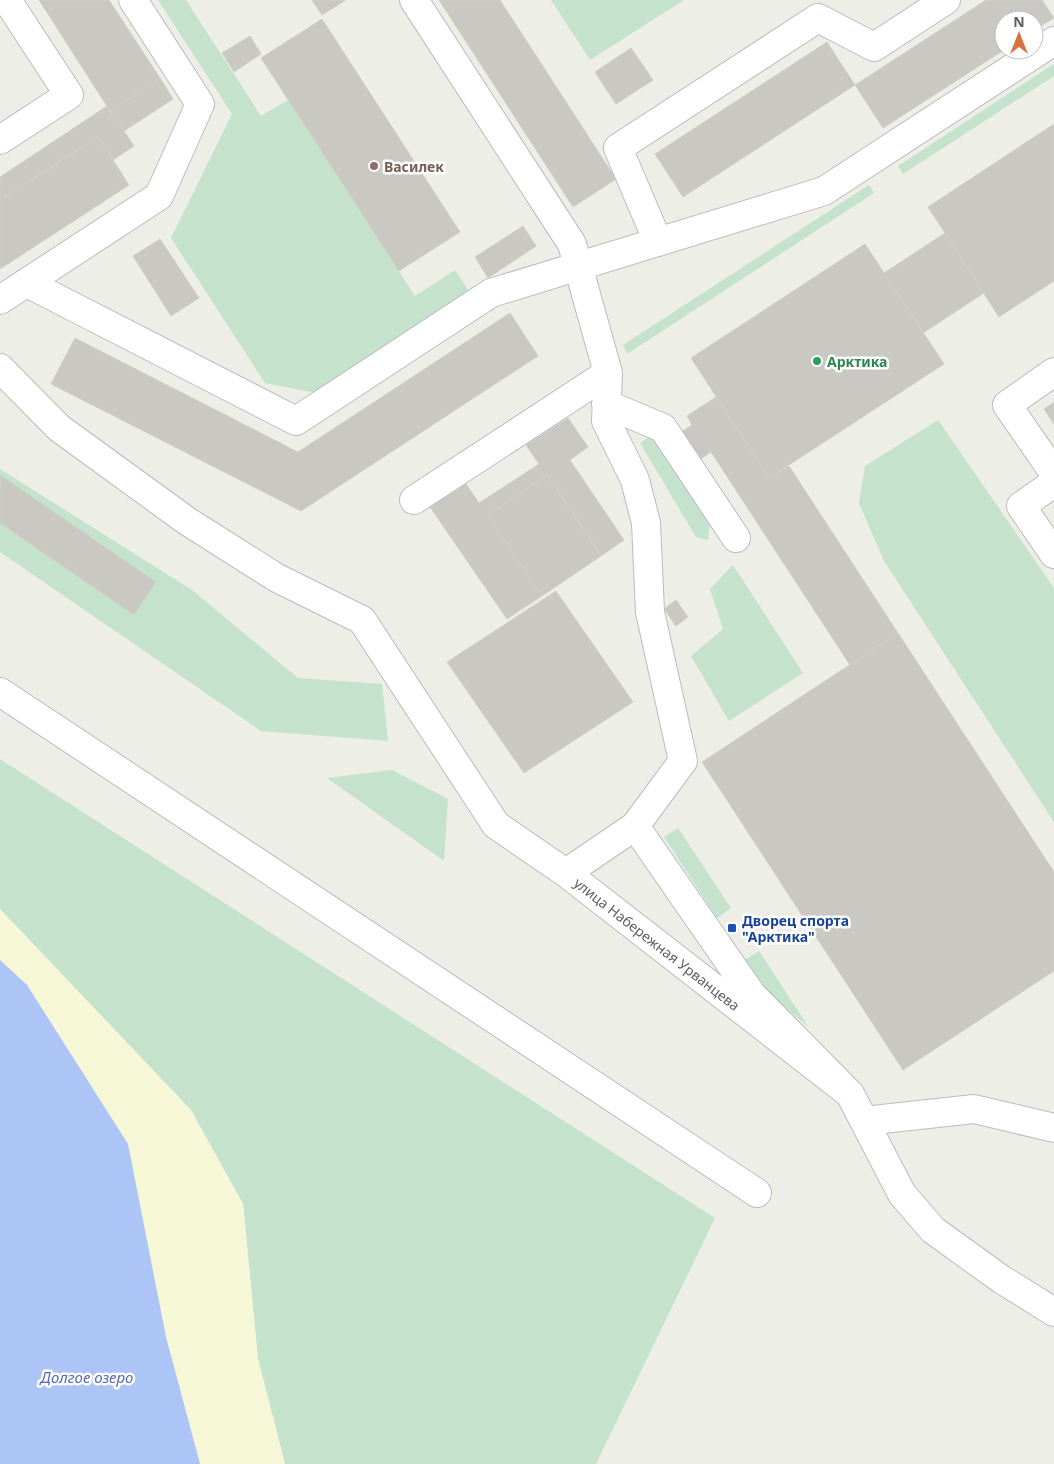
<svg xmlns="http://www.w3.org/2000/svg" width="1054" height="1464" viewBox="0 0 1054 1464" font-family="'Noto Sans',sans-serif">
	<rect width="100%" height="100%" fill="#edeee5"/>
	<path fill="#c4e2cc" d="M 158,0 L 186,0 L 261,116 L 288,100 L 415,296 L 455,270 L 470,293 L 316,393 L 265,383 L 171,238 L 232,114 Z
		M 551,0 L 684,0 L 590,60 Z
		M 1054,64 L 1054,76 L 903,174 L 898,166 Z
		M 869,185 L 874,193 L 627,354 L 623,345 Z
		M 938,420 L 1054,588 L 1054,822 L 884,561 L 859,503 L 865,466 Z
		M 653,435 L 710,521 L 708,540 L 696,537 L 640,443 Z
		M 0,469 L 192,590 L 298,678 L 382,684 L 388,741 L 261,731 L 0,552 Z
		M 733,565 L 803,673 L 729,721 L 691,656 L 723,629 L 710,589 Z
		M 0,759 L 715,1218 L 596,1464 L 285,1464 L 258,1359 L 243,1204 L 191,1110 L 0,909 Z
		M 392,770 L 448,799 L 444,861 L 327,778 Z
		M 678,828 L 731,908 L 717,918 L 664,837 Z
		M 759,951 L 808,1026 L 764,991 L 745,960 Z"/>
	<path fill="#f6f7d7" d="M 0,909 L 191,1110 L 243,1204 L 258,1359 L 285,1464 L 200,1464 L 166,1337 L 27,985 L 0,960 Z"/>
	<path fill="#adc4f6" d="M 0,960 L 27,985 L 128,1144 L 166,1337 L 200,1464 L 0,1464 Z"/>
	<path fill="#c9c8c2" stroke="#d2d1c4" d="M 39,0 L 109,0 L 160,78 L 110,111 Z
		M 312,0 L 346,0 L 322,15 Z
		M 439,0 L 500,0 L 616,179 L 573,207 Z
		M 986,0 L 1042,0 L 1054,18 L 1034,30 L 1034,20 L 1004,20 L 1004,50 L 883,128 L 855,85 Z
		M 322,19 L 460,232 L 399,271 L 261,58 Z
		M 250,36 L 261,54 L 234,72 L 222,53 Z
		M 827,42 L 855,85 L 683,197 L 655,154 Z
		M 631,48 L 653,80 L 616,104 L 595,72 Z
		M 160,78 L 173,99 L 124,131 L 110,111 Z
		M 107,106 L 134,146 L 113,160 L 98,137 L 0,200 L 0,177 Z
		M 1054,124 L 1054,281 L 999,317 L 928,207 Z
		M 98,137 L 129,185 L 0,269 L 0,200 Z
		M 523,226 L 536,246 L 488,278 L 475,257 Z
		M 945,233 L 984,293 L 923,333 L 884,273 Z
		M 160,239 L 199,298 L 171,316 L 133,256 Z
		M 865,244 L 944,364 L 769,478 L 691,358 Z
		M 510,313 L 538,356 L 301,511 L 51,384 L 75,338 L 298,452 Z
		M 716,397 L 769,478 L 789,466 L 898,633 L 850,665 L 711,452 L 699,460 L 681,432 L 692,425 L 687,416 Z
		M 1054,402 L 1054,424 L 1044,409 Z
		M 568,418 L 588,447 L 570,460 L 624,540 L 601,556 L 547,475 L 488,515 L 542,596 L 507,619 L 430,507 L 466,484 L 479,503 L 539,464 L 526,445 Z
		M 0,475 L 156,582 L 134,615 L 0,523 Z
		M 547,475 L 601,556 L 542,596 L 488,515 Z
		M 556,591 L 633,702 L 524,773 L 447,662 Z
		M 676,600 L 688,617 L 676,626 L 664,609 Z
		M 898,633 L 1054,872 L 1054,971 L 903,1070 L 702,762 Z"/>
	<g fill="none" stroke-linecap="round" stroke-linejoin="round">
		<defs>
			<path id="minor" d="M 414,0 L 572,244 L 608,373 L 606,421 L 635,480 L 646,523 L 650,612 L 683,761 L 635,826
				M 0,140 L 69,95 L 7,0
				M 658,242 L 618,148 L 818,18 L 874,47 L 946,0
				M 27,283 L 296,421 L 491,293 L 824,191 L 1054,41
				M 0,300 L 159,196 L 200,104 L 133,0
				M 0,368 L 59,428 L 187,521 L 277,578 L 362,620 L 496,825 L 566,873
				M 1054,372 L 1007,405 L 1054,473
				M 606,404 L 663,428 L 736,538
				M 1054,483 L 1021,506 L 1054,554
				M 414,500 L 608,373
				M 0,692 L 757,1193
				M 850,1094 L 566,873 L 635,826 L 752,995 L 850,1094 L 902,1194 L 933,1230 L 1001,1279 L 1054,1312
				M 864,1121 L 974,1109 L 1054,1128"/>
		</defs>
		<use href="#minor" stroke="#babbc0" stroke-width="30"/>
		<use href="#minor" stroke="#fff" stroke-width="28"/>
	</g>
	<circle fill="#8d6e63" stroke="#fff" stroke-width="2" cx="374" cy="166" r="5"/>
	<circle fill="#2e9e5b" stroke="#fff" stroke-width="2" cx="817" cy="361" r="5"/>
	<rect fill="#1a4fb4" stroke="#fff" stroke-width="2" x="727" y="923" width="10" height="10" rx="2.5"/>
	<g text-anchor="middle" dominant-baseline="central" stroke-width="5" stroke-linejoin="round" paint-order="stroke">
		<g font-size="14" font-weight="bold" fill="#785e54" stroke="#fff" text-anchor="start">
			<text x="384" y="166">Василек</text>
		</g>
		<g font-size="14" font-weight="bold" fill="#27864d" stroke="#fff" text-anchor="start">
			<text x="827" y="361">Арктика</text>
		</g>
		<g font-size="14" font-weight="bold" fill="#164399" stroke="#fff" text-anchor="start">
			<text x="742" y="920">Дворец спорта<tspan x="742" dy="16">"Арктика"</tspan></text>
		</g>
		<g font-size="14" fill="#5d5e64" stroke="#fff">
			<text transform="translate(657 944) rotate(38)">улица Набережная Урванцева</text>
		</g>
		<g font-size="15" font-style="italic" fill="#526ab7" stroke="#fff">
			<text x="87" y="1377">Долгое озеро</text>
		</g>
	</g>
	<g transform="translate(1019 35)"><circle r="24" fill="#ffffff" stroke="#bebfc1"/>
	<path d="M0-4L9 19L0 12L-9 19Z" fill="#d77342"/>
	<text y="-8" font-size="14" font-weight="bold" text-anchor="middle" fill="#5d5e64">N</text>
	</g>
</svg>
